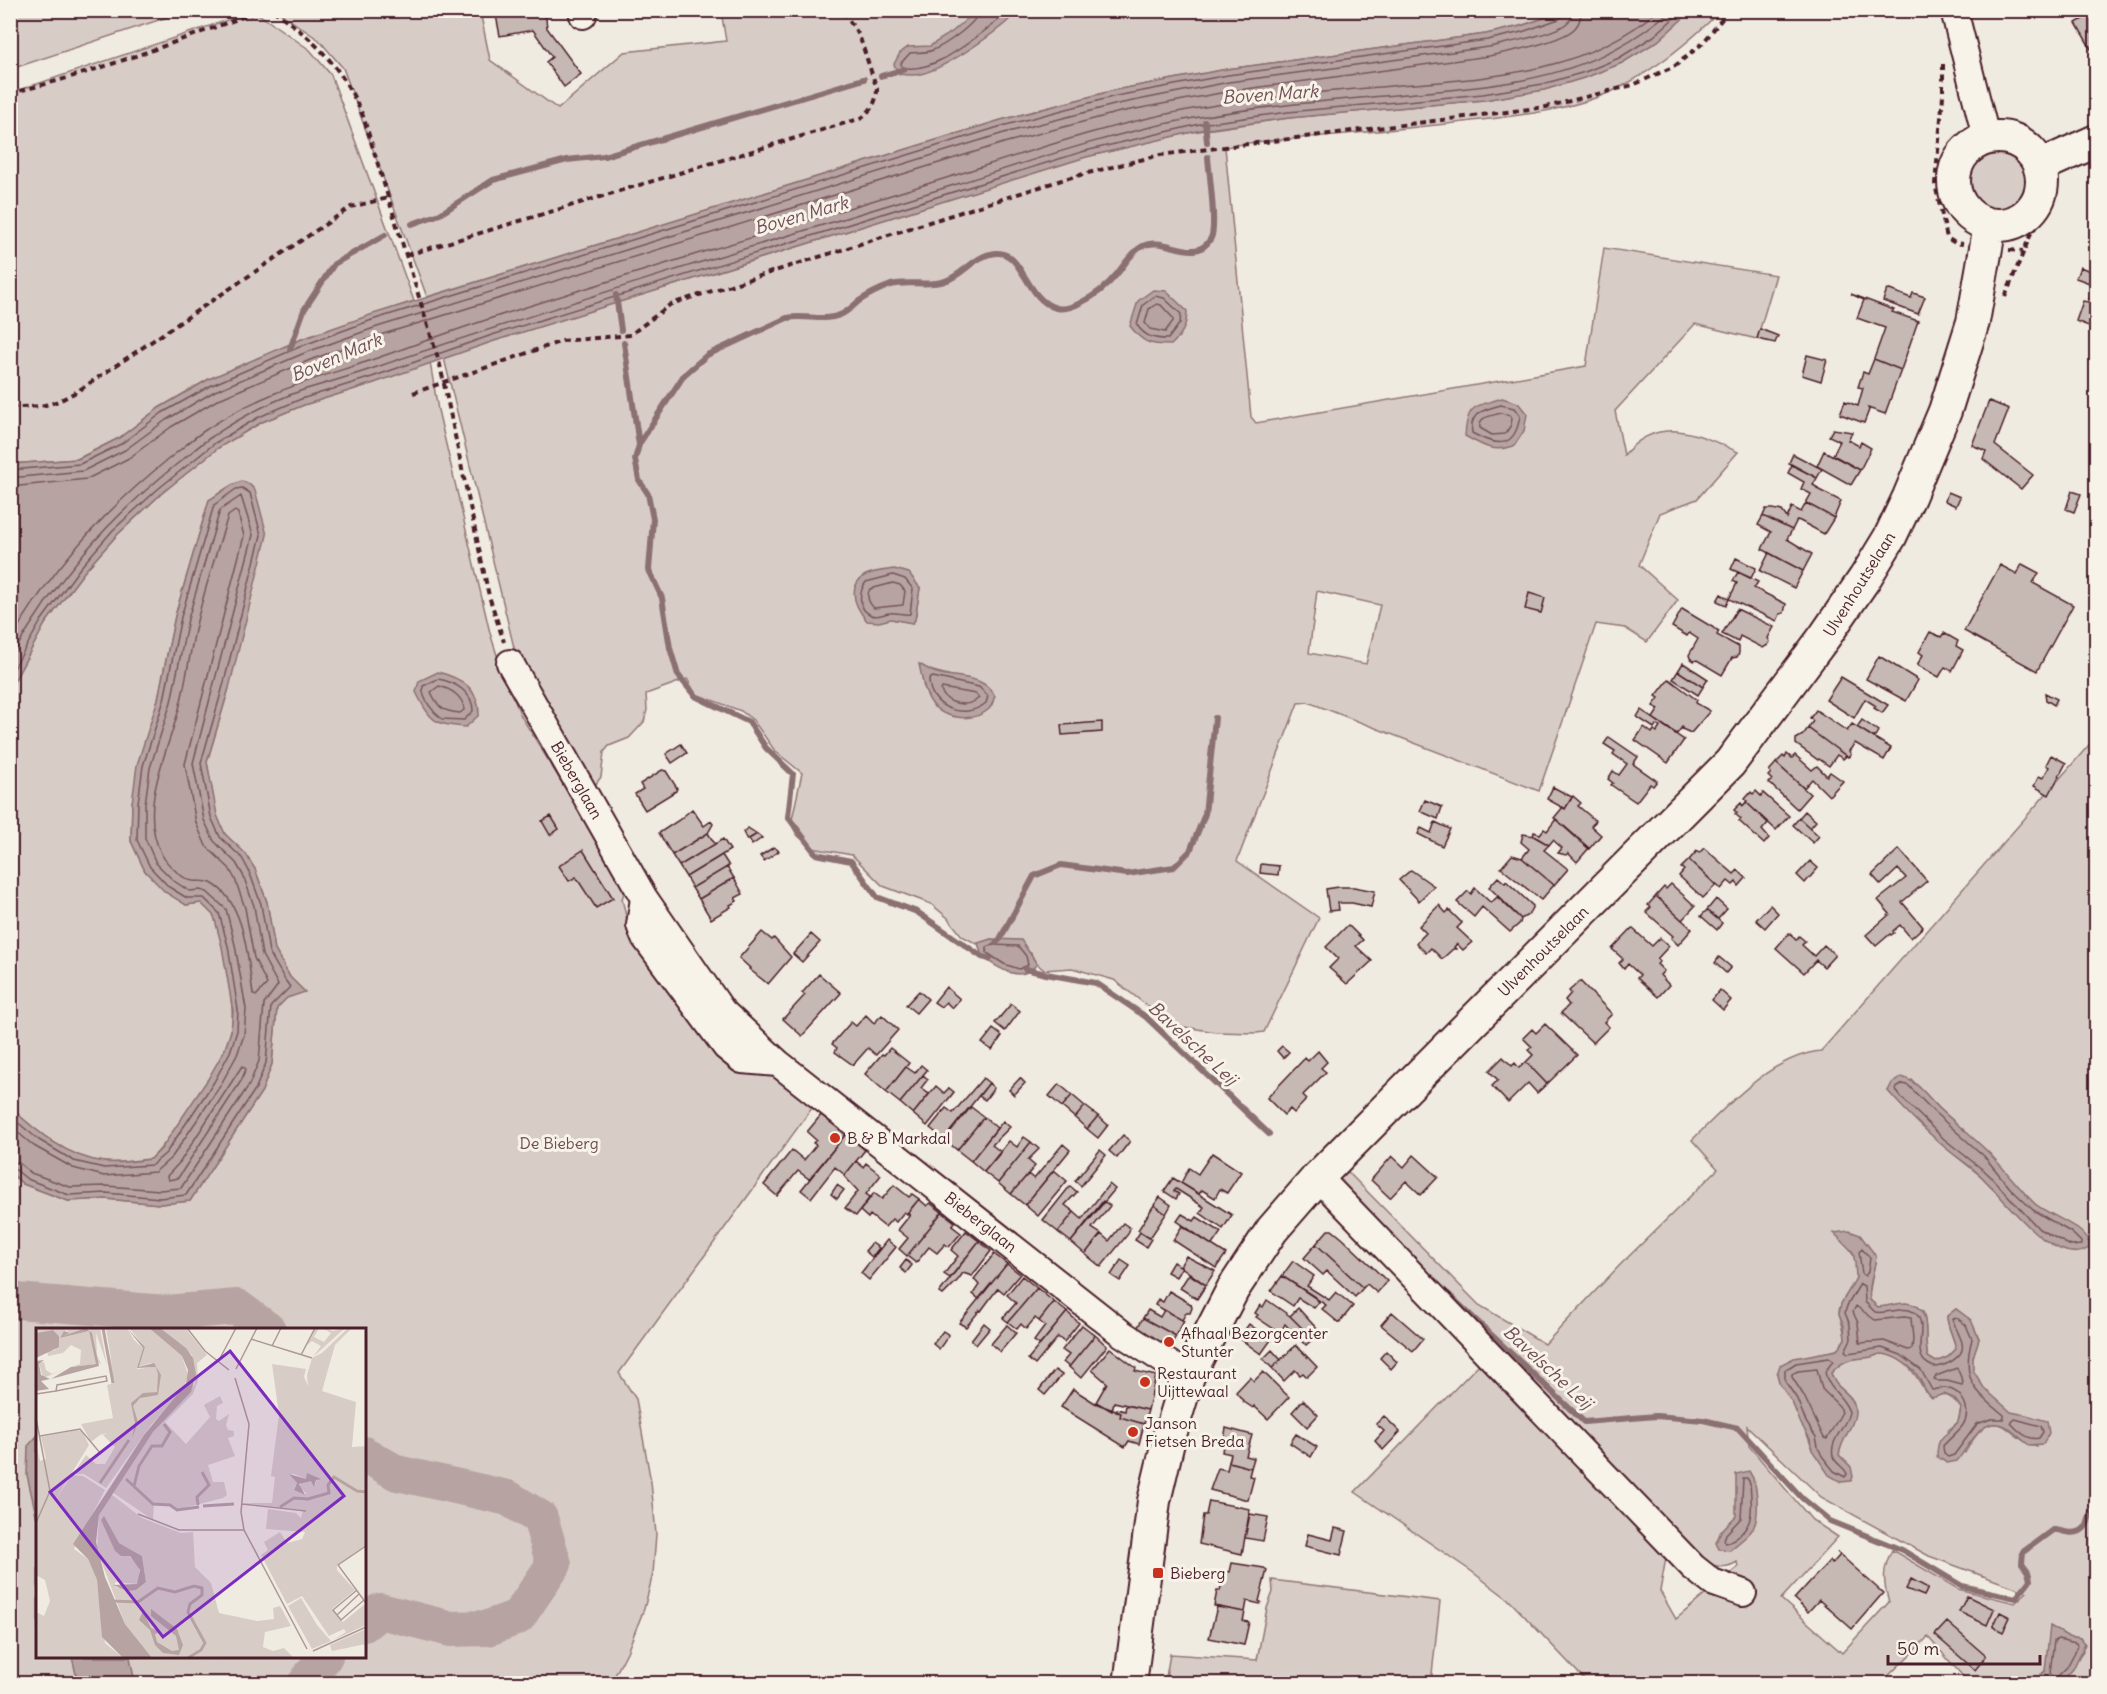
<svg xmlns="http://www.w3.org/2000/svg" width="2107" height="1694" viewBox="0 0 2107 1694" font-family="Delius,sans-serif">
	<rect width="100%" height="100%" fill="#f0ebe0"/>
	<filter id="ink" filterUnits="userSpaceOnUse"><feTurbulence type="fractalNoise" baseFrequency=".0167" numOctaves="2"/><feDisplacementMap in="SourceGraphic" scale="12" xChannelSelector="R" yChannelSelector="G"/><feConvolveMatrix kernelMatrix="1 2 1 2 8 2 1 2 1" color-interpolation-filters="sRGB"/></filter>
	<g filter="url(#ink)">
		<path fill="#d8cdc6" stroke="#917678" stroke-width="1.5" fill-rule="evenodd" d="M 11,10 L 186,10 L 186,11 L 11,69 Z
			M 254,11 L 310,50 L 331,75 L 414,301 L 302,339 L 209,379 L 159,408 L 119,438 L 77,459 L 11,464 L 10,93 Z
			M 277,11 L 480,11 L 490,60 L 558,109 L 624,52 L 726,41 L 721,11 L 1564,11 L 1520,26 L 1486,34 L 1227,69 L 1115,90 L 1001,120 L 427,297 L 343,68 L 319,40 Z
			M 1691,11 L 1720,11 C 1691,41 1657,68 1619,88 C 1573,111 1514,116 1464,122 C 1395,130 1325,136 1255,142 L 1225,147 L 1251,417 L 1256,423 L 1586,366 L 1604,248 L 1776,275 L 1757,339 L 1695,324 L 1615,411 L 1624,455 C 1658,414 1697,433 1738,452 L 1697,499 L 1660,513 L 1639,565 L 1678,600 L 1647,642 L 1625,628 L 1596,624 L 1539,791 L 1308,702 L 1298,703 L 1237,861 L 1319,918 L 1264,1032 L 1256,1033 L 1216,1032 L 1172,1025 L 1114,980 L 1072,968 L 1044,970 L 1035,962 L 1031,953 L 991,939 L 977,944 L 962,936 L 948,918 L 931,904 L 883,886 L 852,855 L 812,848 L 797,835 L 791,824 L 802,773 L 775,751 L 753,720 L 741,711 L 696,694 L 687,679 L 646,694 L 647,710 L 644,722 L 629,738 L 609,746 L 604,752 L 601,777 L 590,792 L 516,656 L 444,358 L 494,341 L 1086,157 L 1192,132 L 1289,118 L 1484,100 L 1544,90 L 1587,77 L 1622,63 L 1658,41 ZM 920,588 L 915,620 L 913,623 L 891,619 ZM 1317,591 L 1380,605 L 1366,664 L 1309,653 ZM 929,670 L 948,675 L 934,707 L 923,685 Z
			M1971 181a27 27 0 1 1 54 0a27 27 0 1 1-54 0Z
			M 430,362 L 438,410 L 490,633 L 501,668 L 521,716 L 626,887 L 622,899 L 627,920 L 712,1043 L 766,1063 L 815,1104 L 619,1373 L 636,1399 L 651,1482 L 656,1534 L 653,1574 L 644,1609 L 627,1652 L 611,1683 L 11,1683 L 10,1173 L 23,1184 L 68,1201 L 106,1199 L 160,1204 L 190,1201 L 262,1091 L 272,1064 L 277,1008 L 286,998 L 290,977 L 275,950 L 267,902 L 255,869 L 225,834 L 216,815 L 207,762 L 229,688 L 249,484 C 234,478 223,492 209,500 L 175,616 L 158,699 L 132,803 L 131,841 L 145,871 L 186,905 L 201,903 C 205,907 211,911 214,916 C 220,926 223,949 225,961 C 228,983 235,1008 231,1030 C 226,1059 172,1138 151,1159 C 136,1160 118,1164 104,1162 C 67,1157 37,1132 11,1108 L 11,687 L 45,624 L 84,572 L 117,535 L 162,493 L 218,448 L 262,422 L 304,405 L 374,383 ZM 38,1330 L 364,1330 L 364,1656 L 38,1656 Z
			M 2096,737 L 2096,1683 L 1969,1683 L 1928,1637 L 1881,1683 L 1588,1683 L 1508,1599 L 1471,1571 L 1355,1492 L 1481,1362 L 1667,1552 L 1660,1591 L 1676,1619 L 1738,1567 L 1737,1562 C 1727,1568 1719,1568 1708,1563 L 1335,1183 L 1347,1171 L 1479,1305 L 1545,1344 L 1621,1264 L 1718,1169 L 1692,1140 C 1726,1107 1771,1056 1821,1051 ZM 1912,1080 L 1939,1108 L 1988,1152 L 2014,1184 L 2037,1206 L 2078,1230 L 2007,1203 L 1982,1177 L 1940,1143 L 1888,1091 ZM 1841,1238 L 1876,1256 L 1869,1295 L 1870,1300 L 1878,1307 L 1891,1306 L 1923,1311 C 1928,1326 1924,1342 1928,1357 L 1936,1362 L 1948,1357 L 1956,1349 C 1954,1337 1947,1327 1947,1316 L 1956,1309 L 1971,1321 L 1979,1338 C 1976,1349 1970,1360 1973,1371 C 1977,1383 2001,1409 2012,1413 C 2016,1414 2022,1414 2026,1415 L 2037,1446 C 2025,1444 2017,1436 2008,1429 C 1988,1413 1973,1438 1965,1453 L 1947,1431 L 1958,1422 L 1961,1408 C 1951,1394 1942,1393 1925,1392 C 1917,1375 1904,1355 1882,1354 C 1878,1354 1872,1357 1868,1357 C 1851,1359 1842,1360 1831,1373 L 1834,1382 L 1851,1398 L 1839,1455 L 1851,1467 L 1812,1450 C 1809,1433 1798,1418 1792,1402 L 1819,1354 L 1837,1350 L 1845,1339 C 1845,1330 1839,1316 1839,1311 C 1841,1297 1854,1288 1856,1277 C 1859,1262 1851,1248 1841,1238 ZM 1747,1426 L 1821,1497 L 1929,1556 L 2027,1592 L 2015,1603 L 1958,1589 L 1892,1550 C 1882,1569 1883,1582 1889,1602 L 1842,1653 L 1781,1599 L 1838,1537 L 1812,1520 L 1749,1446 ZM 2057,1632 L 2067,1636 L 2080,1638 L 2083,1651 L 2076,1660 L 2073,1669 L 2040,1675 L 2045,1671 Z
			M 1272,1580 L 1440,1601 L 1431,1683 L 1165,1683 L 1170,1654 L 1257,1660 L 1267,1608 L 1273,1592 Z"/>
		<path fill="#b7a4a2" stroke="#8b6f72" stroke-width="1.5" d="M 976,11 L 1018,11 C 1001,30 946,68 921,74 C 914,76 906,75 898,74 L 894,64 L 900,53 L 908,47 L 930,46 L 952,32 Z
			M 1564,11 L 1691,11 L 1658,41 L 1622,63 L 1587,77 L 1544,90 L 1484,100 L 1289,118 L 1201,130 L 1086,157 L 494,341 L 374,383 L 304,405 L 262,422 L 218,448 L 162,493 L 117,535 L 84,572 L 45,624 L 11,687 L 11,464 L 78,459 L 119,438 L 159,408 L 209,379 L 302,339 L 370,315 L 1001,120 L 1115,90 L 1227,69 L 1486,34 L 1521,26 Z
			M 1153,290 L 1166,291 L 1187,311 C 1187,326 1182,335 1171,345 C 1149,345 1143,343 1130,326 L 1138,301 Z
			M 1502,398 L 1518,403 L 1527,414 L 1524,431 L 1514,446 C 1492,453 1484,446 1465,436 C 1467,404 1474,407 1502,398 Z
			M 242,481 L 249,484 L 255,490 L 267,535 L 229,688 L 207,762 L 217,815 L 225,834 L 246,854 L 255,869 L 267,902 L 275,950 L 290,977 L 305,992 L 287,998 L 277,1008 L 272,1064 L 262,1091 L 190,1201 L 160,1204 L 106,1199 L 68,1201 L 23,1184 L 11,1173 L 11,1108 C 37,1132 67,1157 104,1162 C 118,1164 136,1161 151,1159 L 161,1149 L 208,1079 L 225,1049 L 231,1031 L 233,1011 L 222,947 L 214,916 L 201,903 L 186,905 L 165,892 L 145,871 L 131,841 L 132,803 L 137,765 L 158,699 L 175,616 L 209,500 C 220,494 230,484 242,481 Z
			M 894,569 L 909,573 L 920,588 L 915,620 L 912,623 L 891,619 L 879,622 L 867,621 C 857,609 847,592 861,578 C 869,571 884,571 894,569 Z
			M 919,664 C 925,667 931,671 937,673 C 958,679 983,674 995,696 C 993,700 993,705 989,709 C 975,722 945,720 933,705 C 924,694 922,677 919,664 Z
			M 438,672 C 461,678 479,688 479,715 L 466,727 C 433,724 431,722 416,692 L 419,681 Z
			M 991,939 L 1021,940 L 1037,964 C 1021,985 999,968 982,957 L 978,943 Z
			M 1902,1077 C 1919,1082 1928,1098 1940,1109 C 1956,1124 1973,1137 1988,1152 C 2004,1168 2018,1187 2034,1203 C 2048,1216 2088,1226 2090,1247 C 2057,1273 2004,1198 1983,1178 C 1970,1165 1954,1156 1940,1143 C 1922,1127 1904,1110 1888,1091 L 1892,1083 Z
			M 1849,1231 L 1860,1235 L 1876,1256 C 1875,1270 1867,1287 1870,1300 L 1878,1307 C 1887,1306 1898,1303 1906,1303 C 1935,1306 1922,1339 1928,1357 L 1936,1362 L 1948,1357 L 1956,1349 C 1954,1337 1947,1327 1947,1316 L 1956,1309 L 1971,1320 L 1979,1339 L 1973,1357 L 1973,1370 L 1984,1388 L 2011,1412 L 2026,1415 L 2047,1421 L 2049,1433 L 2043,1444 L 2029,1445 C 2022,1440 2014,1432 2007,1427 C 1982,1413 1969,1447 1957,1461 L 1947,1463 L 1937,1457 C 1937,1433 1946,1438 1957,1423 C 1960,1419 1960,1412 1961,1408 L 1954,1398 L 1944,1394 L 1932,1398 C 1923,1390 1922,1380 1914,1371 C 1907,1364 1892,1354 1881,1354 C 1878,1354 1875,1356 1872,1357 C 1852,1360 1846,1357 1831,1373 C 1835,1388 1845,1389 1852,1400 C 1863,1419 1841,1436 1839,1455 L 1851,1467 L 1853,1477 L 1851,1481 L 1841,1482 L 1829,1475 L 1812,1450 L 1810,1439 L 1801,1424 L 1792,1402 L 1779,1383 L 1777,1374 L 1780,1365 L 1794,1358 L 1837,1350 L 1845,1339 L 1844,1326 L 1839,1314 L 1841,1304 L 1856,1278 L 1855,1263 L 1853,1252 L 1834,1233 Z
			M 37,1436 L 37,1519 L 27,1475 L 28,1446 Z
			M 1749,1471 C 1755,1480 1756,1487 1757,1498 C 1759,1529 1753,1531 1730,1550 L 1719,1549 L 1716,1543 L 1721,1531 L 1736,1516 L 1736,1474 Z
			M 2050,1626 L 2067,1636 L 2080,1638 L 2085,1644 L 2073,1669 L 2063,1681 L 2049,1682 L 2040,1675 L 2045,1671 Z
			M 72,1657 L 130,1657 L 135,1683 L 78,1683 Z"/>
		<g fill="none" stroke-linecap="round" stroke-linejoin="round">
			<path stroke="#76545b" stroke-width="1.5" d="M 979,10 C 978,23 945,45 933,50 C 927,53 917,52 910,53 L 901,63 L 902,67 C 934,76 979,34 1004,16 L 1010,10
				M 1155,296 L 1164,298 L 1181,314 L 1180,323 L 1168,339 C 1154,339 1145,337 1137,325 L 1143,305 Z
				M 1157,304 L 1161,305 L 1173,318 L 1173,321 L 1165,332 L 1150,329 L 1145,323 L 1149,309 Z
				M 1501,405 L 1514,408 L 1520,416 C 1515,449 1497,447 1472,433 C 1469,412 1484,410 1501,405 Z
				M 1501,413 L 1510,415 L 1512,418 L 1511,425 L 1505,434 L 1492,435 L 1480,428 C 1478,416 1492,416 1501,413 Z
				M 10,470 L 80,464 L 121,444 L 162,413 L 212,385 L 304,345 L 372,320 L 1002,126 L 1116,96 L 1228,75 L 1487,40 L 1522,32 L 1559,19 L 1563,16 L 1565,10
				M 10,478 L 83,471 L 125,450 L 166,420 L 215,391 L 307,352 L 374,328 L 1004,133 L 1118,104 L 1229,82 L 1489,47 C 1506,43 1555,34 1567,23 C 1571,20 1572,16 1572,10
				M 10,487 L 87,479 L 129,458 L 171,427 L 219,399 L 310,360 L 377,336 L 1007,142 L 1120,112 L 1231,91 L 1489,56 C 1508,52 1562,42 1575,28 C 1580,23 1581,17 1581,10
				M 235,511 L 238,513 L 244,536 L 185,764 L 196,823 L 206,846 L 229,868 L 235,879 L 245,908 L 254,958 L 267,984 L 256,996 L 253,994 C 248,960 245,900 211,883 C 204,880 200,882 193,881 C 183,880 167,864 162,855 C 136,807 170,749 181,701 C 187,675 191,647 197,621 C 206,585 217,550 228,516 Z
				M 893,575 L 905,579 L 913,589 L 910,614 C 903,615 897,612 890,613 C 884,613 878,618 871,615 C 857,609 859,591 866,582 Z
				M 893,583 L 900,585 L 905,591 L 903,605 L 874,608 C 868,602 866,596 870,589 Z
				M 10,641 C 51,569 107,508 171,457 C 183,448 194,437 207,429 C 259,394 308,381 366,362 C 406,348 446,333 486,320 C 558,296 631,275 703,252 C 788,227 872,201 956,175 C 1034,150 1112,123 1193,109 C 1258,97 1325,92 1391,86 C 1483,78 1585,75 1658,10
				M 10,659 C 55,580 106,521 177,464 C 189,455 200,444 213,436 C 241,417 272,401 303,390 C 327,383 351,376 374,368 C 481,331 590,297 698,263 C 784,237 869,211 954,185 C 1033,160 1112,133 1194,118 C 1260,106 1328,101 1395,95 C 1499,85 1589,83 1671,10
				M 10,675 L 41,621 L 80,568 L 113,530 L 158,489 L 215,443 L 259,417 L 301,399 L 372,377 L 492,335 L 1085,151 L 1200,124 L 1288,112 L 1483,94 L 1543,84 L 1585,72 L 1619,58 L 1654,36 L 1683,10
				M 933,677 L 979,687 L 988,696 L 986,703 C 964,721 929,708 929,679 Z
				M 438,679 C 455,682 473,692 473,711 L 464,720 L 442,719 C 433,712 421,698 423,686 Z
				M 439,686 C 451,689 464,697 464,710 L 460,713 C 442,711 439,709 431,692 Z
				M 942,688 L 976,694 L 979,698 C 968,708 947,705 941,691 Z
				M 992,945 L 1018,946 L 1026,956 L 1028,965 L 1019,969 L 1004,964 L 987,953 L 987,947 Z
				M 242,1066 L 246,1069 L 241,1081 L 178,1178 L 168,1180 L 167,1176 L 180,1162 Z
				M 1903,1084 L 1909,1086 L 1934,1112 L 1984,1156 L 2010,1188 L 2033,1210 L 2072,1233 L 2081,1242 L 2081,1245 L 2071,1246 L 2039,1229 L 1987,1173 L 1944,1139 L 1901,1097 L 1895,1089 Z
				M 10,1116 L 39,1140 L 74,1161 L 104,1168 L 152,1165 L 166,1153 L 214,1082 L 230,1052 L 237,1031 L 238,1010 L 228,946 L 219,913 L 204,898 L 187,898 L 169,887 L 150,867 L 137,840 L 138,803 L 143,766 L 164,700 L 181,617 L 214,505 L 236,489 L 242,488 L 250,493 L 261,535 L 223,686 L 201,763 L 211,817 L 220,837 L 242,858 L 249,871 L 261,904 L 269,952 L 285,980 L 290,987 L 271,1006 L 266,1063 L 256,1088 L 186,1195 L 160,1198 L 106,1193 L 69,1195 L 27,1179 L 16,1170 L 10,1169
				M 10,1126 L 34,1146 L 73,1168 L 104,1176 L 155,1172 L 172,1157 L 220,1086 L 237,1055 L 244,1035 L 246,1009 L 235,945 L 226,909 L 207,892 L 200,890 L 189,891 L 174,881 L 156,863 L 145,838 L 145,804 L 150,768 L 171,702 L 188,619 L 220,510 L 241,496 L 253,535 L 193,763 L 204,820 L 214,841 L 236,863 L 243,875 L 254,906 L 262,955 L 278,985 L 264,1004 L 259,1061 L 249,1085 L 181,1188 L 160,1190 L 106,1186 L 70,1187 L 31,1173 L 19,1163 L 10,1161
				M 1862,1249 L 1870,1258 L 1868,1272 L 1865,1276 L 1862,1274 L 1859,1252 Z
				M 1860,1284 L 1864,1286 L 1865,1302 L 1875,1312 C 1887,1315 1905,1304 1915,1313 C 1930,1325 1910,1353 1928,1364 C 1933,1367 1935,1368 1941,1366 C 1948,1364 1955,1360 1960,1354 C 1968,1344 1954,1329 1953,1319 L 1957,1318 L 1966,1325 L 1972,1339 C 1961,1379 1973,1390 2004,1415 L 2004,1419 L 1991,1419 L 1977,1424 L 1954,1455 L 1948,1457 L 1944,1454 L 1943,1446 C 1948,1440 1959,1431 1963,1425 C 1972,1410 1963,1391 1946,1388 C 1942,1387 1936,1390 1932,1390 L 1921,1370 L 1901,1355 L 1882,1348 L 1848,1353 L 1845,1351 L 1851,1339 L 1850,1325 L 1845,1313 L 1847,1306 Z
				M 1856,1306 L 1875,1320 L 1904,1317 L 1911,1318 L 1913,1339 L 1912,1349 L 1908,1350 L 1884,1341 L 1860,1343 L 1858,1323 L 1853,1312 Z
				M 1829,1358 L 1833,1361 L 1825,1372 C 1828,1390 1844,1396 1849,1412 C 1847,1426 1829,1440 1833,1456 C 1835,1464 1845,1467 1847,1474 L 1845,1477 L 1834,1471 L 1822,1456 L 1818,1447 L 1816,1437 L 1806,1422 L 1797,1399 L 1785,1381 L 1785,1370 L 1796,1363 Z
				M 1957,1368 L 1963,1382 L 1962,1385 L 1947,1381 L 1937,1381 L 1934,1380 L 1936,1376 Z
				M 1817,1369 L 1822,1389 L 1839,1406 L 1842,1412 L 1827,1439 L 1824,1438 L 1804,1396 L 1792,1377 L 1792,1374 L 1798,1371 Z
				M 2015,1419 L 2041,1426 L 2043,1432 L 2039,1438 C 2029,1441 2018,1431 2011,1423 Z
				M 1743,1478 L 1747,1478 L 1750,1483 C 1752,1511 1756,1530 1726,1543 L 1724,1540 L 1726,1534 L 1741,1518 Z
				M 2058,1639 L 2076,1643 L 2078,1646 L 2067,1667 L 2055,1679 L 2050,1673 L 2054,1641 Z"/>
			<path stroke="#8b6f72" stroke-width="6" d="M 881,76 L 904,69
				M 1205,122 L 1207,142
				M 412,224 L 440,214 L 493,180 L 567,160 L 604,156 L 864,79
				M 616,295 L 621,330
				M 624,343 L 639,445 L 635,459 L 639,480 L 648,494 L 653,519 L 649,570 L 662,598 L 670,648 L 678,675 L 695,696 L 749,722 L 766,748 L 793,774 L 788,817 L 816,854 L 851,861 L 877,897 L 917,912 L 982,957 L 990,959
				M 290,349 L 304,310 L 334,264 L 385,235
				M 639,444 L 684,375 L 707,355 L 787,318 C 805,314 823,322 840,315 C 847,312 853,306 859,301 C 868,295 880,289 891,285 C 909,280 927,287 945,281 C 964,275 974,255 996,253 C 1023,251 1025,299 1056,308 C 1065,310 1075,306 1082,302 C 1097,295 1107,286 1117,274 C 1124,265 1132,252 1141,247 C 1164,233 1195,267 1211,238 C 1217,226 1209,173 1208,157
				M 996,943 L 1000,939 L 1034,876 L 1061,865 L 1127,874 L 1174,867 L 1190,851 L 1205,814 L 1215,718
				M 1025,969 L 1046,974 L 1096,983 L 1146,1017 L 1269,1134
				M 1448,1294 L 1584,1422 L 1656,1416 L 1703,1420 L 1738,1428 L 1802,1498 L 1830,1521 L 1902,1550 L 1962,1586 L 2016,1598 L 2030,1580 L 2028,1572 L 2022,1564 L 2023,1552 L 2054,1529 C 2063,1532 2079,1537 2086,1526 C 2089,1521 2090,1512 2093,1507 L 2096,1504"/>
			<path stroke="#b7a4a2" stroke-width="36" d="M 10,1298 L 17,1301 L 166,1313 L 237,1307 L 268,1330
				M 364,1454 L 397,1473 L 508,1498 L 540,1518 L 554,1564 L 518,1617 L 488,1628 L 451,1629 L 380,1611 L 364,1624
				M 305,1684 L 325,1656"/>
		</g>
		<path fill="#c6b8b3" stroke="#4a1f2b" stroke-width="1.5" d="M 495,10 L 545,10 L 547,28 L 581,74 L 564,87 L 546,62 L 552,57 L 533,30 L 500,36 Z
			M 2095,12 L 2096,13 L 2096,52 L 2094,54 L 2076,23 Z
			M 2080,267 L 2096,273 L 2096,329 L 2076,321 L 2083,301 L 2088,302 L 2095,285 L 2076,278 Z
			M 1887,289 L 1911,298 L 1913,293 L 1925,297 L 1918,314 L 1883,301 Z
			M 1851,294 L 1894,310 L 1892,312 L 1918,321 L 1901,370 L 1874,359 L 1885,328 L 1857,318 L 1864,300 Z
			M 1760,329 L 1778,336 L 1775,343 L 1757,339 Z
			M 1807,355 L 1827,360 L 1821,381 L 1802,375 Z
			M 1874,359 L 1901,370 L 1885,414 L 1868,408 L 1869,410 L 1864,423 L 1840,414 L 1845,401 L 1858,406 L 1863,388 L 1858,387 L 1863,372 L 1868,374 Z
			M 1989,401 L 2009,409 L 1995,445 L 2033,475 L 2021,489 L 1983,459 L 1986,451 L 1972,445 Z
			M 1833,429 L 1852,432 L 1848,440 L 1859,446 L 1861,442 L 1871,448 L 1860,470 L 1833,455 L 1840,441 L 1829,436 Z
			M 1824,451 L 1860,470 L 1851,485 L 1817,466 Z
			M 1793,454 L 1822,469 L 1817,478 L 1789,463 Z
			M 1792,465 L 1817,478 L 1813,485 L 1818,488 L 1817,489 L 1841,501 L 1834,518 L 1806,503 L 1811,494 L 1801,489 L 1804,482 L 1788,473 Z
			M 2072,491 L 2081,494 L 2074,512 L 2066,509 Z
			M 1948,492 L 1960,497 L 1956,506 L 1945,501 Z
			M 1806,503 L 1834,518 L 1824,534 L 1800,521 L 1797,520 L 1792,530 L 1763,516 L 1766,509 L 1773,509 L 1782,511 L 1787,518 L 1792,507 L 1801,512 Z
			M 1763,516 L 1792,530 L 1787,539 L 1812,554 L 1803,571 L 1762,549 L 1771,532 L 1758,525 Z
			M 1769,553 L 1803,571 L 1794,588 L 1760,571 Z
			M 1736,558 L 1756,568 L 1751,578 L 1731,569 Z
			M 2022,564 L 2039,573 L 2033,583 L 2073,605 L 2037,671 L 1964,631 L 2000,565 L 2017,574 Z
			M 1738,572 L 1758,582 L 1754,588 L 1786,604 L 1784,613 L 1780,614 L 1777,621 L 1729,599 L 1737,583 L 1733,581 Z
			M 1529,593 L 1545,598 L 1541,613 L 1525,609 Z
			M 1721,594 L 1729,599 L 1726,605 L 1717,601 Z
			M 1682,609 L 1719,631 L 1717,635 L 1739,647 L 1739,653 L 1737,657 L 1732,658 L 1722,675 L 1697,660 L 1694,661 L 1690,658 L 1689,655 L 1698,639 L 1689,633 L 1687,636 L 1672,627 Z
			M 1737,609 L 1774,627 L 1768,638 L 1770,642 L 1768,645 L 1763,648 L 1740,636 L 1738,642 L 1722,634 Z
			M 1930,632 L 1941,637 L 1944,633 L 1958,641 L 1956,646 L 1963,650 L 1952,671 L 1945,667 L 1939,677 L 1917,665 L 1923,655 L 1919,652 Z
			M 1879,656 L 1918,680 L 1906,701 L 1866,679 Z
			M 1683,663 L 1708,679 L 1703,687 L 1678,671 Z
			M 1678,671 L 1703,687 L 1698,695 L 1673,679 Z
			M 1841,677 L 1888,705 L 1882,713 L 1874,708 L 1876,706 L 1865,699 L 1854,718 L 1826,700 Z
			M 1669,679 L 1697,700 L 1696,703 L 1710,711 L 1691,733 L 1682,729 L 1682,727 L 1677,734 L 1653,718 L 1659,709 L 1653,706 L 1659,698 L 1656,696 Z
			M 2045,693 L 2057,699 L 2054,705 L 2046,700 Z
			M 1641,710 L 1684,740 L 1668,763 L 1635,740 L 1644,727 L 1652,733 L 1654,730 L 1657,732 L 1660,727 L 1656,725 L 1654,728 L 1637,717 Z
			M 1816,710 L 1847,731 L 1852,724 L 1891,748 L 1884,760 L 1855,743 L 1849,751 L 1851,755 L 1848,757 L 1835,748 L 1808,728 L 1813,721 L 1810,718 Z
			M 1862,720 L 1878,731 L 1874,738 L 1857,727 Z
			M 1102,722 L 1102,732 L 1062,735 L 1061,725 Z
			M 1808,728 L 1835,748 L 1846,756 L 1843,759 L 1837,755 L 1829,766 L 1819,759 L 1818,760 L 1796,744 L 1796,739 L 1803,735 Z
			M 1609,737 L 1638,757 L 1633,764 L 1657,781 L 1653,786 L 1650,784 L 1636,802 L 1611,785 L 1613,783 L 1608,779 L 1613,771 L 1619,775 L 1627,764 L 1613,754 L 1615,751 L 1604,744 Z
			M 681,744 L 687,753 L 672,763 L 666,754 Z
			M 1787,754 L 1792,758 L 1795,755 L 1812,770 L 1817,766 L 1827,776 L 1830,772 L 1843,781 L 1829,796 L 1812,779 L 1804,788 L 1776,763 L 1783,756 L 1785,758 Z
			M 2051,755 L 2066,763 L 2049,795 L 2034,786 L 2039,776 L 2043,778 L 2049,767 L 2046,765 Z
			M 1776,763 L 1810,794 L 1797,809 L 1769,783 L 1772,780 L 1768,776 L 1771,773 L 1769,771 Z
			M 662,770 L 666,771 L 677,788 L 676,791 L 645,810 L 635,794 L 643,789 L 640,784 Z
			M 1553,787 L 1572,797 L 1565,809 L 1547,799 Z
			M 1756,791 L 1761,796 L 1763,793 L 1789,816 L 1776,830 L 1746,802 L 1747,801 L 1745,799 L 1751,792 L 1753,794 Z
			M 1573,796 L 1581,803 L 1578,806 L 1596,821 L 1591,826 L 1601,835 L 1589,849 L 1554,818 L 1563,807 L 1565,809 Z
			M 1425,800 L 1442,807 L 1438,819 L 1420,811 Z
			M 1746,802 L 1768,823 L 1762,830 L 1769,838 L 1764,844 L 1739,821 L 1741,819 L 1735,814 L 1737,813 L 1734,810 L 1741,803 L 1743,806 Z
			M 692,809 L 704,826 L 711,821 L 713,824 L 708,833 L 672,855 L 659,833 L 679,820 Z
			M 1805,811 L 1816,821 L 1810,828 L 1799,818 Z
			M 551,816 L 559,829 L 550,835 L 542,821 Z
			M 1799,818 L 1819,836 L 1813,843 L 1793,825 Z
			M 1556,819 L 1589,848 L 1577,862 L 1568,853 L 1566,855 L 1558,853 L 1562,848 L 1553,840 L 1549,845 L 1533,836 L 1534,832 L 1540,834 L 1544,829 L 1547,831 Z
			M 1435,822 L 1450,829 L 1442,846 L 1418,834 L 1421,828 L 1431,833 Z
			M 748,828 L 757,834 L 747,840 L 743,832 Z
			M 708,833 L 715,844 L 679,866 L 672,855 Z
			M 757,834 L 762,838 L 752,845 L 749,839 Z
			M 1523,834 L 1534,836 L 1549,845 L 1544,850 L 1568,869 L 1554,885 L 1522,858 L 1529,849 L 1521,842 Z
			M 723,839 L 730,850 L 686,877 L 679,866 Z
			M 774,847 L 779,851 L 764,861 L 760,856 Z
			M 1704,848 L 1734,874 L 1738,870 L 1746,878 L 1739,886 L 1736,882 L 1733,885 L 1728,881 L 1721,889 L 1689,860 L 1697,851 L 1699,853 Z
			M 1899,849 L 1927,881 L 1902,902 L 1923,927 L 1911,938 L 1900,925 L 1893,931 L 1894,933 L 1891,935 L 1890,934 L 1876,946 L 1866,935 L 1890,914 L 1878,900 L 1906,878 L 1898,869 L 1881,885 L 1872,875 Z
			M 583,850 L 613,898 L 596,908 L 576,877 L 569,881 L 559,866 Z
			M 722,855 L 729,866 L 692,888 L 686,877 Z
			M 1512,855 L 1522,858 L 1554,885 L 1541,900 L 1501,868 Z
			M 1689,860 L 1716,885 L 1703,898 L 1679,876 L 1684,870 L 1681,868 Z
			M 1810,861 L 1818,868 L 1805,883 L 1797,875 Z
			M 1261,864 L 1279,866 L 1278,875 L 1260,873 Z
			M 727,867 L 734,878 L 699,899 L 692,888 Z
			M 1411,870 L 1434,886 L 1419,901 L 1399,880 Z
			M 1498,877 L 1505,883 L 1506,881 L 1533,906 L 1528,915 L 1521,919 L 1489,887 Z
			M 734,878 L 743,894 L 735,898 L 737,901 L 730,905 L 731,907 L 711,919 L 699,899 Z
			M 1671,884 L 1695,906 L 1682,920 L 1656,896 L 1664,887 L 1666,889 Z
			M 1339,887 L 1354,887 L 1375,891 L 1371,907 L 1352,903 L 1338,903 L 1339,910 L 1329,911 L 1326,889 Z
			M 1475,888 L 1491,903 L 1497,897 L 1521,919 L 1520,923 L 1510,932 L 1482,907 L 1474,917 L 1457,902 L 1468,891 L 1471,894 Z
			M 1656,896 L 1692,929 L 1678,945 L 1671,938 L 1673,936 L 1646,912 L 1651,907 L 1648,905 Z
			M 1716,899 L 1727,909 L 1718,919 L 1707,910 Z
			M 1439,905 L 1446,913 L 1449,910 L 1462,923 L 1457,928 L 1472,942 L 1463,950 L 1457,944 L 1454,947 L 1456,949 L 1453,949 L 1442,959 L 1431,948 L 1426,953 L 1416,943 L 1426,933 L 1419,926 Z
			M 1770,905 L 1778,913 L 1765,928 L 1756,920 Z
			M 1707,910 L 1722,923 L 1717,930 L 1701,916 Z
			M 1348,925 L 1363,940 L 1356,946 L 1372,961 L 1347,984 L 1329,968 L 1338,959 L 1326,947 Z
			M 1632,928 L 1652,946 L 1660,938 L 1669,946 L 1657,959 L 1660,962 L 1657,964 L 1664,971 L 1660,975 L 1669,985 L 1658,997 L 1637,978 L 1640,975 L 1628,964 L 1624,969 L 1619,963 L 1623,959 L 1612,949 Z
			M 762,932 L 772,940 L 774,938 L 791,957 L 768,984 L 749,969 L 750,968 L 739,958 Z
			M 1789,933 L 1796,940 L 1799,936 L 1805,941 L 1802,945 L 1814,956 L 1824,945 L 1835,955 L 1824,967 L 1816,960 L 1804,973 L 1776,948 Z
			M 811,934 L 820,942 L 802,962 L 793,954 Z
			M 1719,957 L 1731,967 L 1726,973 L 1715,963 Z
			M 819,974 L 841,993 L 802,1036 L 783,1019 L 805,995 L 802,993 Z
			M 1580,981 L 1612,1014 L 1604,1022 L 1609,1027 L 1593,1043 L 1561,1013 L 1569,1005 L 1565,1000 L 1571,993 L 1569,991 Z
			M 946,987 L 960,999 L 952,1008 L 946,1002 L 941,1007 L 934,1002 Z
			M 1720,990 L 1731,1000 L 1723,1010 L 1712,1000 Z
			M 919,991 L 928,999 L 916,1013 L 906,1005 Z
			M 1011,1004 L 1020,1011 L 1005,1031 L 995,1023 Z
			M 866,1015 L 874,1023 L 882,1015 L 898,1030 L 876,1055 L 868,1048 L 853,1065 L 835,1052 L 837,1048 L 832,1044 L 851,1022 L 856,1026 Z
			M 1545,1024 L 1577,1055 L 1547,1084 L 1526,1062 L 1533,1055 L 1528,1050 L 1532,1047 L 1523,1038 L 1532,1029 L 1536,1033 Z
			M 993,1029 L 1002,1036 L 992,1050 L 982,1043 Z
			M 1282,1046 L 1289,1052 L 1283,1058 L 1277,1051 Z
			M 890,1048 L 909,1063 L 886,1092 L 865,1074 L 882,1054 L 884,1055 Z
			M 1318,1051 L 1327,1062 L 1321,1068 L 1326,1072 L 1303,1095 L 1307,1099 L 1294,1113 L 1290,1109 L 1284,1115 L 1267,1098 L 1305,1058 L 1308,1061 Z
			M 1503,1057 L 1512,1066 L 1515,1063 L 1519,1068 L 1526,1062 L 1547,1084 L 1537,1093 L 1528,1083 L 1508,1103 L 1492,1086 L 1498,1080 L 1489,1071 Z
			M 921,1065 L 927,1070 L 900,1103 L 886,1092 L 906,1067 L 915,1073 Z
			M 923,1075 L 928,1079 L 921,1088 L 929,1094 L 913,1114 L 900,1103 Z
			M 983,1078 L 989,1083 L 944,1139 L 930,1128 L 946,1108 L 953,1113 Z
			M 1020,1078 L 1025,1083 L 1014,1095 L 1009,1090 Z
			M 989,1083 L 994,1088 L 985,1100 L 979,1096 Z
			M 1059,1084 L 1072,1095 L 1062,1107 L 1049,1096 Z
			M 936,1086 L 944,1093 L 949,1088 L 954,1092 L 927,1126 L 913,1114 Z
			M 1072,1095 L 1085,1106 L 1075,1118 L 1062,1107 Z
			M 1085,1106 L 1098,1116 L 1087,1129 L 1075,1118 Z
			M 971,1107 L 984,1117 L 957,1150 L 944,1139 Z
			M 821,1115 L 846,1134 L 809,1179 L 798,1171 L 777,1196 L 764,1185 L 792,1150 L 804,1160 L 816,1145 L 813,1143 L 816,1140 L 807,1132 Z
			M 1098,1116 L 1108,1125 L 1098,1138 L 1087,1129 Z
			M 984,1117 L 997,1128 L 971,1161 L 957,1150 Z
			M 1003,1121 L 1010,1127 L 992,1145 L 1001,1152 L 984,1172 L 971,1161 Z
			M 846,1134 L 865,1150 L 845,1175 L 835,1167 L 811,1198 L 801,1190 Z
			M 1123,1135 L 1130,1141 L 1117,1158 L 1109,1151 Z
			M 1024,1137 L 1031,1142 L 998,1183 L 984,1172 L 1009,1141 L 1017,1147 Z
			M 1031,1142 L 1039,1149 L 1028,1160 L 1035,1166 L 1011,1194 L 998,1183 Z
			M 1063,1144 L 1070,1150 L 1025,1205 L 1011,1194 L 1028,1174 L 1034,1179 Z
			M 1100,1150 L 1106,1155 L 1081,1186 L 1075,1181 Z
			M 1212,1153 L 1241,1172 L 1227,1193 L 1220,1189 L 1215,1198 L 1202,1190 L 1199,1194 L 1181,1183 L 1189,1168 L 1198,1174 Z
			M 1414,1155 L 1438,1177 L 1421,1195 L 1406,1181 L 1390,1198 L 1371,1180 L 1392,1156 L 1404,1167 Z
			M 856,1161 L 863,1167 L 866,1163 L 881,1175 L 866,1194 L 870,1197 L 856,1216 L 845,1208 L 858,1191 L 844,1176 Z
			M 1054,1170 L 1067,1181 L 1038,1216 L 1025,1205 Z
			M 1173,1178 L 1232,1215 L 1223,1229 L 1200,1213 L 1204,1207 L 1187,1196 L 1176,1189 L 1174,1191 L 1179,1194 L 1176,1199 L 1164,1191 Z
			M 1109,1184 L 1115,1189 L 1071,1242 L 1058,1232 L 1074,1212 L 1082,1219 Z
			M 837,1185 L 844,1190 L 837,1199 L 831,1194 Z
			M 894,1185 L 909,1197 L 912,1194 L 919,1199 L 907,1214 L 904,1212 L 896,1222 L 892,1219 L 885,1227 L 870,1215 L 868,1218 L 860,1211 L 874,1193 L 882,1199 Z
			M 1070,1186 L 1077,1192 L 1065,1205 L 1074,1212 L 1058,1232 L 1043,1220 Z
			M 1160,1197 L 1171,1205 L 1166,1214 L 1154,1205 Z
			M 919,1199 L 927,1206 L 930,1203 L 942,1212 L 907,1256 L 899,1249 L 908,1238 L 898,1230 L 910,1215 L 907,1213 Z
			M 1103,1201 L 1110,1206 L 1092,1228 L 1101,1234 L 1085,1254 L 1071,1242 Z
			M 1154,1205 L 1166,1214 L 1150,1238 L 1138,1230 Z
			M 942,1212 L 955,1222 L 952,1226 L 961,1233 L 949,1247 L 945,1244 L 937,1253 L 929,1247 L 916,1263 L 907,1256 Z
			M 1182,1214 L 1194,1221 L 1197,1217 L 1221,1232 L 1212,1245 L 1177,1221 Z
			M 1123,1223 L 1130,1228 L 1128,1234 L 1101,1267 L 1085,1254 L 1101,1234 L 1109,1241 Z
			M 1182,1226 L 1226,1254 L 1216,1268 L 1173,1240 Z
			M 1328,1230 L 1332,1230 L 1342,1238 L 1387,1281 L 1377,1293 L 1367,1284 L 1363,1288 L 1316,1244 Z
			M 966,1231 L 979,1241 L 950,1278 L 944,1274 L 958,1256 L 951,1250 Z
			M 1140,1232 L 1151,1239 L 1146,1247 L 1135,1240 Z
			M 887,1240 L 896,1247 L 869,1280 L 861,1273 Z
			M 979,1241 L 991,1251 L 972,1276 L 963,1273 L 958,1280 L 943,1295 L 939,1293 Z
			M 872,1243 L 879,1248 L 872,1257 L 865,1251 Z
			M 1316,1244 L 1363,1288 L 1355,1297 L 1327,1271 L 1323,1275 L 1304,1258 Z
			M 994,1254 L 1007,1264 L 979,1299 L 973,1294 L 979,1285 L 974,1279 Z
			M 1186,1256 L 1215,1271 L 1206,1285 L 1180,1266 Z
			M 906,1260 L 912,1265 L 906,1273 L 900,1268 Z
			M 1121,1260 L 1130,1266 L 1120,1281 L 1111,1275 Z
			M 1293,1261 L 1314,1276 L 1307,1286 L 1329,1300 L 1336,1292 L 1353,1306 L 1339,1323 L 1322,1309 L 1326,1305 L 1282,1276 Z
			M 1173,1262 L 1182,1267 L 1176,1277 L 1167,1272 Z
			M 1007,1264 L 1020,1274 L 1004,1293 L 998,1288 L 981,1311 L 980,1310 L 966,1327 L 959,1323 Z
			M 1189,1274 L 1206,1285 L 1197,1299 L 1180,1288 Z
			M 1022,1276 L 1037,1288 L 1008,1322 L 1003,1318 L 1016,1303 L 1007,1295 Z
			M 1282,1276 L 1315,1297 L 1319,1302 L 1314,1308 L 1298,1298 L 1293,1306 L 1271,1291 Z
			M 1037,1288 L 1054,1302 L 1039,1321 L 1035,1318 L 1026,1329 L 1021,1324 L 1017,1329 L 1008,1322 Z
			M 1169,1291 L 1191,1304 L 1192,1308 L 1190,1313 L 1186,1313 L 1182,1320 L 1155,1305 L 1158,1299 L 1163,1302 Z
			M 1267,1300 L 1290,1316 L 1303,1329 L 1296,1336 L 1285,1324 L 1280,1333 L 1256,1317 L 1258,1315 L 1255,1313 L 1260,1305 L 1263,1307 Z
			M 1054,1302 L 1067,1312 L 1040,1345 L 1034,1341 L 1045,1326 L 1039,1321 Z
			M 1298,1308 L 1318,1330 L 1311,1337 L 1290,1316 Z
			M 1148,1310 L 1160,1317 L 1164,1310 L 1184,1321 L 1176,1336 L 1143,1318 Z
			M 1067,1312 L 1079,1323 L 1064,1342 L 1058,1337 L 1035,1365 L 1028,1359 Z
			M 1392,1312 L 1423,1339 L 1413,1351 L 1381,1325 Z
			M 1143,1318 L 1176,1336 L 1168,1351 L 1135,1332 Z
			M 984,1323 L 990,1328 L 976,1345 L 971,1340 Z
			M 1249,1324 L 1271,1340 L 1261,1354 L 1239,1338 Z
			M 1007,1325 L 1016,1333 L 1000,1352 L 991,1344 Z
			M 1082,1325 L 1095,1335 L 1069,1367 L 1063,1362 L 1069,1355 L 1062,1350 Z
			M 1303,1329 L 1313,1339 L 1306,1345 L 1297,1335 Z
			M 943,1331 L 949,1335 L 939,1349 L 933,1344 Z
			M 1095,1335 L 1107,1346 L 1081,1378 L 1069,1367 Z
			M 1296,1345 L 1317,1367 L 1307,1377 L 1303,1373 L 1300,1375 L 1295,1370 L 1284,1381 L 1272,1368 Z
			M 1110,1348 L 1136,1368 L 1135,1371 L 1156,1376 L 1148,1410 L 1114,1402 L 1112,1411 L 1096,1402 L 1107,1383 L 1092,1370 Z
			M 1272,1350 L 1281,1360 L 1272,1368 L 1263,1359 Z
			M 1386,1351 L 1397,1362 L 1391,1369 L 1380,1358 Z
			M 1055,1370 L 1062,1375 L 1045,1395 L 1039,1390 Z
			M 1263,1372 L 1289,1397 L 1268,1419 L 1254,1406 L 1253,1408 L 1244,1402 L 1236,1392 L 1250,1377 L 1254,1381 Z
			M 1073,1389 L 1095,1403 L 1121,1413 L 1120,1417 L 1144,1424 L 1139,1444 L 1129,1441 L 1125,1447 L 1061,1407 Z
			M 1303,1400 L 1318,1415 L 1307,1427 L 1292,1412 Z
			M 1126,1405 L 1148,1410 L 1144,1424 L 1120,1417 L 1121,1413 L 1116,1412 L 1117,1409 L 1125,1411 Z
			M 1384,1416 L 1400,1432 L 1383,1450 L 1375,1441 L 1384,1431 L 1376,1424 Z
			M 1226,1428 L 1252,1435 L 1246,1456 L 1254,1458 L 1251,1468 L 1229,1462 L 1231,1454 L 1222,1452 Z
			M 1296,1434 L 1317,1447 L 1311,1457 L 1290,1443 Z
			M 1229,1462 L 1251,1468 L 1249,1476 L 1254,1477 L 1248,1500 L 1210,1490 L 1218,1468 L 1227,1470 Z
			M 1209,1501 L 1250,1509 L 1242,1554 L 1199,1544 L 1203,1515 L 1206,1515 Z
			M 1250,1514 L 1268,1517 L 1263,1541 L 1245,1538 Z
			M 1335,1528 L 1347,1531 L 1341,1555 L 1305,1546 L 1308,1534 L 1332,1540 Z
			M 1837,1552 L 1883,1593 L 1852,1629 L 1819,1600 L 1808,1612 L 1794,1599 L 1830,1560 L 1832,1564 L 1840,1555 Z
			M 1232,1563 L 1264,1568 L 1267,1570 L 1259,1601 L 1261,1602 L 1260,1604 L 1247,1601 L 1245,1612 L 1214,1606 L 1217,1591 L 1220,1591 L 1224,1571 L 1230,1572 Z
			M 1911,1579 L 1928,1588 L 1924,1596 L 1906,1589 Z
			M 1967,1596 L 1994,1609 L 1987,1625 L 1959,1612 Z
			M 1217,1607 L 1245,1612 L 1243,1621 L 1249,1622 L 1244,1645 L 1209,1638 Z
			M 2000,1612 L 2010,1617 L 2003,1632 L 1993,1627 Z
			M 1947,1622 L 1986,1656 L 1975,1670 L 1935,1635 Z"/>
		<g fill="none" stroke-linecap="round" stroke-linejoin="round">
			<defs>
				<path id="minor" d="M 582,10 L 583,15
					M 1954,10 L 1986,137
					M 510,663 L 644,898 L 722,1011 L 778,1063 L 1121,1333 L 1188,1376
					M 644,898 L 640,925 L 644,936 L 726,1047 L 742,1060 L 778,1063
					M 1318,1177 L 1693,1567 L 1712,1582 L 1743,1593"/>
				<path id="major" d="M1954 181a44 44 0 1 1 88 0a44 44 0 1 1-88 0Z
					M 2040,166 L 2096,141
					M 1130,1684 L 1154,1501 L 1169,1438 L 1188,1376 L 1233,1289 L 1272,1230 L 1318,1177 L 1730,763 L 1825,636 L 1865,578 L 1890,537 L 1909,497 L 1945,411 L 1973,322 L 1990,225"/>
			</defs>
			<use href="#minor" stroke="#4a1f2b" stroke-width="30"/>
			<use href="#major" stroke="#4a1f2b" stroke-width="36"/>
			<path stroke="#4a1f2b" stroke-width="4" stroke-dasharray="6 4.5" stroke-linecap="butt" d="M 273,10 C 317,42 341,66 363,116 L 440,365 L 489,596 L 504,642
				M 1943,64 L 1943,96 L 1935,184 L 1947,238 L 1955,243 L 1963,244
				M 10,93 C 97,73 179,40 262,10
				M 2007,121 L 2023,144 L 2029,141
				M 2009,250 L 2023,251
				M 407,255 L 862,118 C 871,110 877,102 877,89 L 859,35 L 842,10
				M 2005,297 L 2039,214 L 2057,188
				M 413,393 L 562,341 L 630,335 L 671,304 L 1068,178 L 1160,155 L 1546,107 L 1633,85 L 1675,66 L 1703,43 L 1729,10
				M 10,407 C 46,407 53,406 84,387 L 351,207 L 388,198"/>
			<use href="#minor" stroke="#f7f3e8" stroke-width="26"/>
			<use href="#major" stroke="#f7f3e8" stroke-width="32"/>
		</g>
	</g>
	<g fill="#c8321e" stroke="#f7f3e8" stroke-width="2">
		<circle cx="835" cy="1138" r="6"/>
		<circle cx="1169" cy="1342" r="6"/>
		<circle cx="1145" cy="1382" r="6"/>
		<circle cx="1133" cy="1432" r="6"/>
		<rect x="1152" y="1567" width="12" height="12" rx="3"/>
	</g>
	<g text-anchor="middle" dominant-baseline="central" stroke-width="6" stroke-linejoin="round" paint-order="stroke">
		<g font-size="16" fill="#4a1f2b" stroke="#f7f3e8">
			<text transform="translate(1859 584) rotate(-58)">Ulvenhoutselaan</text>
			<text transform="translate(577 780) rotate(60)">Bieberglaan</text>
			<text transform="translate(1543 951) rotate(-45)">Ulvenhoutselaan</text>
			<text transform="translate(981 1222) rotate(38)">Bieberglaan</text>
		</g>
		<g font-size="16" fill="#4a1f2b" stroke="#f7f3e8" text-anchor="start">
			<text x="847" y="1138">B &amp; B Markdal</text>
			<text x="1181" y="1333">Afhaal Bezorgcenter<tspan x="1181" dy="18">Stunter</tspan></text>
			<text x="1157" y="1373">Restaurant<tspan x="1157" dy="18">Uijttewaal</tspan></text>
			<text x="1145" y="1423">Janson<tspan x="1145" dy="18">Fietsen Breda</tspan></text>
			<text x="1170" y="1573">Bieberg</text>
		</g>
		<g font-size="16" fill="#6e4a52" stroke="#f7f3e8">
			<text x="559" y="1143">De Bieberg</text>
		</g>
		<g font-size="18" font-style="italic" fill="#704e55" stroke="#f7f3e8">
			<text transform="translate(1270 94) rotate(-4)">Boven Mark</text>
			<text transform="translate(801 215) rotate(-16)">Boven Mark</text>
			<text transform="translate(336 357) rotate(-23)">Boven Mark</text>
			<text transform="translate(1193 1043) rotate(43)">Bavelsche Leij</text>
			<text transform="translate(1548 1367) rotate(43)">Bavelsche Leij</text>
		</g>
	</g>
	<g transform="translate(36 1328)">
		<rect width="330" height="330" fill="#f0ebe0"/>
		<path d="M 51,0 L 45,4 L 27,8 L 34,6 L 30,2 L 24,10 L 53,3 L 61,36 L 35,39 L 7,50 L 3,35 L 8,34 L 10,42 L 16,46 L 44,36 L 45,22 L 35,17 L 27,25 L 12,28 L 11,23 L 19,22 L 23,8 L 17,2 L 0,5 L 0,1 ZM 53,0 L 64,0 L 71,37 L 60,5 L 61,27 L 65,36 L 61,34 ZM 67,0 L 76,37 L 70,0 L 91,0 L 98,12 L 107,20 L 101,41 L 118,39 L 115,35 L 103,39 L 109,19 L 93,0 L 113,0 L 146,28 L 152,47 L 148,61 L 115,97 L 70,160 L 48,146 L 37,146 L 50,127 L 60,136 L 69,136 L 79,119 L 67,107 L 71,105 L 64,107 L 55,114 L 45,96 L 77,90 L 71,57 L 77,55 ZM 124,0 L 149,0 L 171,27 L 161,35 L 162,52 L 157,66 L 129,94 L 150,116 L 174,89 L 168,77 L 184,68 L 187,75 L 181,78 L 180,91 L 183,93 L 193,86 L 190,97 L 192,102 L 198,103 L 198,108 L 192,110 L 199,128 L 172,137 L 177,154 L 188,154 L 191,167 L 187,170 L 140,182 L 134,176 L 118,176 L 117,192 L 76,164 L 117,104 L 159,56 L 156,27 ZM 279,0 L 283,0 L 278,9 L 288,14 L 295,5 L 287,0 L 297,3 L 309,0 L 277,29 L 285,18 L 276,13 L 270,18 ZM 312,0 L 316,0 L 299,17 L 286,63 L 320,74 L 316,119 L 330,118 L 330,218 L 301,237 L 301,242 L 319,262 L 296,281 L 307,294 L 329,276 L 330,297 L 297,312 L 310,304 L 308,301 L 293,308 L 266,268 L 251,276 L 225,227 L 232,222 L 228,214 L 244,204 L 251,215 L 266,211 L 269,204 L 230,201 L 232,181 L 260,185 L 265,190 L 267,182 L 207,175 L 236,175 L 239,149 L 235,148 L 243,87 L 236,36 L 270,41 L 268,49 L 272,58 L 271,47 L 276,30 L 286,25 ZM 254,146 L 258,146 L 270,151 L 273,146 L 281,150 L 279,158 L 275,152 L 266,154 L 263,159 L 271,166 L 266,166 L 258,161 L 261,155 ZM 41,102 L 46,103 L 53,117 L 19,172 L 36,147 L 47,148 L 69,162 L 38,221 L 52,231 L 61,252 L 69,315 L 87,330 L 0,330 L 0,284 L 8,288 L 14,273 L 9,252 L 0,247 L 0,116 L 4,133 L 10,131 L 5,109 ZM 75,166 L 106,190 L 145,205 L 157,204 L 159,239 L 175,255 L 183,285 L 221,293 L 238,291 L 237,280 L 244,278 L 255,298 L 229,304 L 227,319 L 237,323 L 248,320 L 258,330 L 113,328 L 89,296 L 61,222 L 63,187 ZM 66,189 L 83,215 L 106,228 L 110,254 L 100,262 L 79,259 L 79,254 L 101,256 L 104,253 L 103,238 L 93,228 L 85,228 L 79,223 ZM 265,270 L 281,297 L 295,313 L 276,321 L 252,278 ZM 330,301 L 330,316 L 296,323 L 294,317 Z" fill="#d8cdc6" fill-rule="evenodd"/>
		<path d="M 50,0 L 56,5 L 63,38 L 15,51 L 35,39 L 60,36 L 53,3 L 24,10 L 28,3 L 34,5 L 27,8 ZM 91,0 L 109,19 L 103,39 L 118,35 L 125,47 L 122,67 L 104,70 L 97,78 L 102,94 L 96,110 L 99,95 L 95,75 L 107,65 L 121,64 L 122,46 L 120,39 L 101,40 L 107,20 ZM 113,0 L 124,0 L 150,20 L 157,30 L 160,46 L 155,64 L 117,104 L 63,187 L 60,214 L 69,249 L 89,296 L 116,330 L 87,330 L 66,309 L 61,252 L 52,231 L 37,216 L 108,107 L 150,56 L 152,42 L 146,28 ZM 17,2 L 23,8 L 23,19 L 0,30 L 0,5 ZM 8,32 L 3,36 L 5,47 L 14,51 L 5,53 L 13,61 L 0,63 L 0,33 ZM 271,145 L 285,151 L 280,152 L 278,159 L 275,153 L 263,156 L 269,167 L 258,162 L 261,155 L 253,146 L 270,151 ZM 68,188 L 83,215 L 106,228 L 110,254 L 100,262 L 91,263 L 77,257 L 101,256 L 104,242 L 94,228 L 85,228 L 79,223 L 65,192 ZM 115,281 L 141,301 L 147,317 L 143,327 L 127,325 L 119,317 L 114,302 L 103,292 L 107,283 L 115,300 L 125,304 L 119,306 L 121,314 L 136,323 L 143,322 L 140,308 L 115,288 Z" fill="#b7a4a2"/>
		<path fill="none" stroke="#b7a4a2" stroke-width="3" d="M 67,0 L 77,55M 90,151 L 117,176 L 134,177 L 141,182 L 163,179M 64,155 L 93,112M 98,158 L 103,138 L 116,118 L 126,118 L 134,104 L 128,96M 162,177 L 161,169 L 173,157 L 166,144M 167,178 L 198,176M 244,179 L 258,170 L 272,171 L 293,165 L 292,157 L 298,149 L 321,163 L 330,164M 76,273 L 102,274 L 122,260 L 139,264 L 158,258 L 166,260 L 166,267 L 154,276 L 152,284 L 169,315 L 165,322 L 152,330"/>
		<path fill="none" stroke="#ae9998" stroke-width="1.5" d="M 151,0 L 169,23 L 193,42M 215,11 L 276,30M 236,18 L 245,0M 265,27 L 279,0M 182,34 L 200,0M 200,41 L 221,0M 199,50 L 213,96 L 205,184 L 208,202 L 271,321M 0,66 L 20,63 L 71,53 L 70,48 L 21,57 L 20,63M 0,90 L 14,163 L 0,195M 4,108 L 44,101 L 65,126M 206,176 L 270,183M 102,186 L 143,202 L 208,202M 330,218 L 302,237 L 330,275M 321,262 L 297,282 L 301,287 L 323,266M 301,287 L 305,292 L 328,272M 277,323 L 330,299"/>
		<path fill="#7b2cbf" fill-opacity="0.15" stroke="#7b2cbf" stroke-width="3" d="M 194,23 L 308,168 L 127,309 L 14,164 Z"/>
		<rect width="330" height="330" fill="none" stroke="#4a1f2b" stroke-width="3"/>
	</g>
	<rect width="2107" height="1694" fill="none" stroke="#f7f3e8" stroke-width="36"/>
	<rect x="18" y="18" width="2071" height="1658" fill="none" stroke="#4a1f2b" stroke-width="2" filter="url(#ink)"/>
	<path d="M1888 1655v9h152v-9" fill="none" stroke="#4a1f2b" stroke-width="3"/>
	<text x="1897" y="1655" font-size="18" fill="#4a1f2b" stroke="#f7f3e8" stroke-width="4.5" paint-order="stroke">50 m</text>
</svg>
